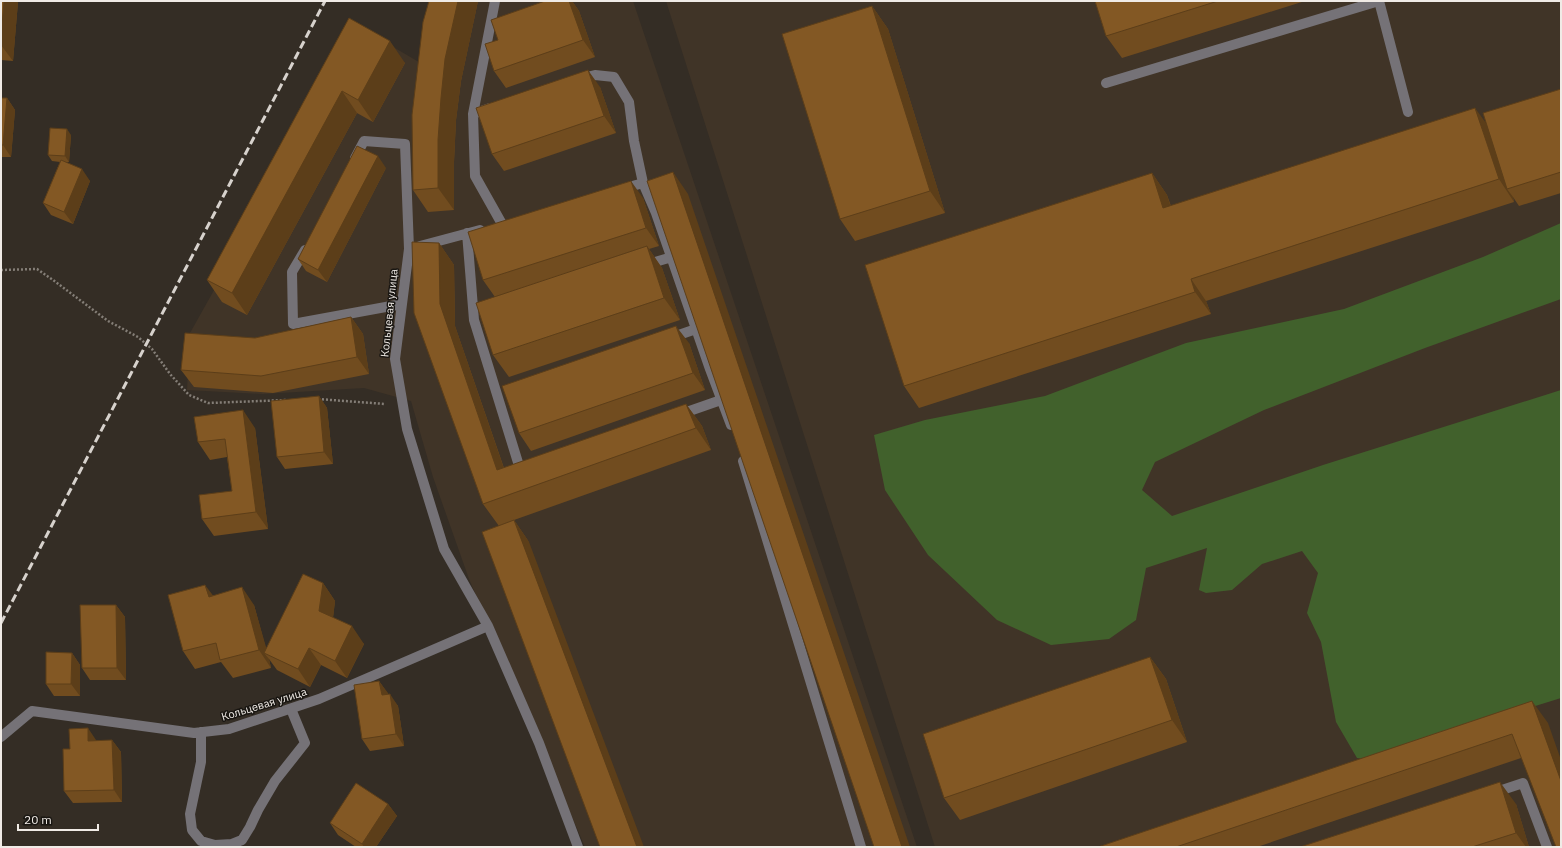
<svg xmlns="http://www.w3.org/2000/svg" width="1562" height="848" viewBox="0 0 1562 848" font-family="'IBM Plex Sans',sans-serif">
	<rect width="100%" height="100%" fill="#342d25"/>
	<path fill="#403427" d="M 445,1 L 633,1 L 917,847 L 585,847 L 469,579 L 433,477 L 411,401 L 364,388 L 263,394 L 187,390 L 190,333 L 361,28 L 429,68 Z
		M 666,1 L 1561,1 L 1561,847 L 935,847 Z"/>
	<path fill="#41612c" d="M 1561,223 L 1561,299 L 1425,348 L 1264,410 L 1155,462 L 1142,490 L 1172,516 L 1323,465 L 1561,390 L 1561,698 L 1477,724 L 1373,760 L 1357,758 L 1336,722 L 1321,642 L 1307,613 L 1318,573 L 1302,551 L 1262,564 L 1232,590 L 1206,593 L 1199,590 L 1207,548 L 1146,568 L 1136,620 L 1109,639 L 1051,645 L 997,620 L 928,555 L 885,490 L 874,435 L 925,420 L 1045,396 L 1186,343 L 1344,309 L 1483,257 Z"/>
	<g fill="none" stroke-linecap="round" stroke-linejoin="round">
		<path stroke="#847e77" stroke-width="2.5" stroke-dasharray="2 2" stroke-linecap="butt" d="M 1,270 L 37,269 L 53,280 L 108,321 L 138,337 L 152,349 L 170,374 L 189,395 L 208,403 L 287,400
			M 318,399 L 385,404"/>
		<path stroke="#757277" stroke-width="10" d="M 495,1 L 473,114 L 475,176 L 502,224
			M 1379,1 L 1408,112
			M 579,79 L 595,75 L 614,77 L 629,102 L 634,141 L 643,183
			M 1106,83 L 1379,1
			M 473,114 L 490,108
			M 355,158 L 364,141 L 405,144 L 409,249 L 395,359 L 407,429 L 444,549 L 488,626 L 539,743 L 578,847
			M 622,189 L 643,183 L 656,213 L 710,369 L 731,425
			M 467,233 L 474,320 L 520,469 L 526,467
			M 420,246 L 480,230
			M 305,250 L 292,272 L 293,324 L 402,304
			M 645,265 L 672,257
			M 670,338 L 696,329
			M 678,415 L 721,400
			M 743,461 L 861,847
			M 201,732 L 201,762 L 190,814 L 192,830 L 201,841 L 215,845 L 232,844 L 242,840 L 250,827 L 258,810 L 275,781 L 305,743 L 291,709
			M 1,737 L 32,711 L 194,733 L 229,729 L 319,699 L 488,626
			M 1493,793 L 1523,783 L 1547,847"/>
		<path stroke="#d7d2cd" stroke-width="3" stroke-dasharray="8 4" stroke-linecap="butt" d="M 1,623 L 325,1"/>
	</g>
	<path fill="#714c1f" d="M 1,1 L 17,1 L 18,2 L 13,61 L 1,60 Z
		M 429,1 L 478,1 L 461,81 L 456,120 L 454,162 L 454,210 L 428,212 L 413,190 Z
		M 545,1 L 572,1 L 579,11 L 595,57 L 506,88 L 494,71 L 498,40 Z
		M 1095,1 L 1305,1 L 1122,58 L 1106,36 Z
		M 872,6 L 888,29 L 945,213 L 855,241 L 840,219 Z
		M 349,18 L 405,63 L 373,122 L 357,113 L 247,315 L 222,302 L 207,280 Z
		M 600,87 L 616,133 L 504,171 L 492,154 Z
		M 1561,89 L 1561,193 L 1519,206 L 1513,197 L 1514,202 L 1206,301 L 1211,314 L 919,408 L 904,386 L 1152,173 L 1167,195 L 1171,206 L 1486,123 Z
		M 1,98 L 7,98 L 15,110 L 11,157 L 1,157 Z
		M 71,135 L 69,162 L 64,162 L 90,181 L 73,224 L 51,215 L 43,203 L 60,162 L 52,161 L 48,155 Z
		M 386,168 L 327,282 L 306,271 L 298,259 Z
		M 643,198 L 659,246 L 649,249 L 662,268 L 680,320 L 509,377 L 493,355 L 495,297 L 483,280 Z
		M 439,243 L 454,265 L 455,326 L 504,468 L 686,404 L 702,426 L 711,450 L 514,520 L 529,542 L 499,526 L 483,504 Z
		M 351,317 L 363,334 L 369,374 L 273,393 L 194,387 L 181,370 L 255,338 Z
		M 689,343 L 705,390 L 531,451 L 519,433 Z
		M 319,396 L 327,408 L 333,464 L 285,469 L 277,457 Z
		M 255,428 L 268,529 L 214,536 L 202,519 L 232,491 L 227,457 L 210,460 L 198,442 Z
		M 323,583 L 335,601 L 333,617 L 364,644 L 347,678 L 321,665 L 310,687 L 277,670 L 269,659 L 271,668 L 233,678 L 221,662 L 195,669 L 183,651 L 213,595 L 254,605 L 266,649 Z
		M 116,605 L 125,617 L 126,680 L 90,680 L 82,668 Z
		M 72,653 L 80,665 L 80,696 L 54,696 L 46,684 Z
		M 1150,657 L 1166,679 L 1187,742 L 960,820 L 944,798 Z
		M 379,681 L 388,694 L 398,706 L 404,746 L 370,751 L 362,739 Z
		M 1548,723 L 1521,758 L 1257,847 L 1098,847 Z
		M 96,740 L 96,741 L 112,740 L 121,752 L 122,802 L 73,803 L 64,791 L 70,749 Z
		M 388,804 L 397,816 L 376,847 L 356,847 L 338,835 L 330,823 Z
		M 1516,804 L 1529,847 L 1300,847 Z"/>
	<path fill="#5c3e19" d="M 4,1 L 17,1 L 18,2 L 13,61 L 1,45 Z
		M 458,1 L 478,1 L 461,81 L 456,120 L 454,162 L 454,210 L 438,188 L 438,140 L 441,98 L 445,59 Z
		M 569,1 L 572,1 L 579,11 L 595,57 L 583,40 Z
		M 872,6 L 888,29 L 945,213 L 930,191 Z
		M 390,41 L 405,63 L 373,122 L 358,100 Z
		M 588,70 L 600,87 L 616,133 L 604,116 Z
		M 342,91 L 357,113 L 247,315 L 232,293 Z
		M 7,98 L 15,110 L 11,157 L 3,145 Z
		M 1475,108 L 1491,130 L 1507,189 L 1513,197 L 1514,202 L 1499,179 Z
		M 67,129 L 71,135 L 69,162 L 65,156 Z
		M 378,156 L 386,168 L 327,282 L 318,270 Z
		M 82,169 L 90,181 L 73,224 L 64,212 Z
		M 673,172 L 688,194 L 910,847 L 902,847 Z
		M 1152,173 L 1167,195 L 1178,230 L 1163,208 Z
		M 631,181 L 643,198 L 659,246 L 646,228 Z
		M 439,243 L 454,265 L 455,326 L 512,492 L 497,470 L 440,304 Z
		M 647,246 L 662,268 L 680,320 L 664,298 Z
		M 1191,279 L 1206,301 L 1211,314 L 1195,292 Z
		M 351,317 L 363,334 L 369,374 L 357,357 Z
		M 676,326 L 689,343 L 705,390 L 693,373 Z
		M 319,396 L 327,408 L 333,464 L 324,452 Z
		M 686,404 L 702,426 L 711,450 L 696,428 Z
		M 243,410 L 255,428 L 268,529 L 256,512 Z
		M 514,520 L 529,542 L 644,847 L 637,847 Z
		M 323,583 L 335,601 L 332,628 L 319,611 Z
		M 205,585 L 218,602 L 209,597 Z
		M 242,587 L 254,605 L 268,654 L 264,653 L 269,659 L 271,668 L 259,650 Z
		M 116,605 L 125,617 L 126,680 L 117,668 Z
		M 352,626 L 364,644 L 347,678 L 335,661 Z
		M 309,648 L 321,665 L 310,687 L 298,669 Z
		M 72,653 L 80,665 L 80,696 L 71,684 Z
		M 1150,657 L 1166,679 L 1187,742 L 1172,720 Z
		M 379,681 L 388,693 L 390,707 L 382,695 Z
		M 390,694 L 398,706 L 404,746 L 396,734 Z
		M 1532,701 L 1548,723 L 1561,760 L 1561,781 Z
		M 88,728 L 96,740 L 97,753 L 88,741 Z
		M 112,740 L 121,752 L 122,802 L 114,790 Z
		M 1500,782 L 1516,804 L 1529,847 L 1526,847 L 1516,833 Z
		M 388,804 L 397,816 L 376,847 L 364,847 L 362,844 Z"/>
	<path fill="#835824" stroke="#5c3e19" d="M 1,1 L 4,1 L 1,38 Z
		M 429,1 L 458,1 L 445,59 L 441,98 L 438,140 L 438,188 L 413,190 L 412,115 L 423,22 Z
		M 545,1 L 569,1 L 583,40 L 494,71 L 485,44 L 498,40 L 491,20 Z
		M 1095,1 L 1218,1 L 1106,36 Z
		M 872,6 L 930,191 L 840,219 L 782,34 Z
		M 349,18 L 390,41 L 358,100 L 342,91 L 232,293 L 207,280 Z
		M 588,70 L 604,116 L 492,154 L 476,108 Z
		M 1561,89 L 1561,172 L 1507,189 L 1483,113 Z
		M 1,98 L 7,98 L 3,145 L 1,145 Z
		M 1475,108 L 1499,179 L 1191,279 L 1195,292 L 904,386 L 865,265 L 1152,173 L 1163,208 Z
		M 50,128 L 67,129 L 65,156 L 48,155 Z
		M 357,146 L 378,156 L 318,270 L 298,259 Z
		M 61,160 L 82,169 L 64,212 L 43,203 Z
		M 673,172 L 902,847 L 874,847 L 647,181 Z
		M 631,181 L 646,228 L 483,280 L 468,232 Z
		M 412,242 L 439,243 L 440,304 L 497,470 L 686,404 L 696,428 L 483,504 L 414,313 Z
		M 647,246 L 664,298 L 493,355 L 476,303 Z
		M 351,317 L 357,357 L 261,376 L 181,370 L 185,333 L 255,338 Z
		M 676,326 L 693,373 L 519,433 L 502,386 Z
		M 319,396 L 324,452 L 277,457 L 271,401 Z
		M 243,410 L 256,512 L 202,519 L 199,495 L 232,491 L 225,439 L 198,442 L 194,417 Z
		M 514,520 L 637,847 L 600,847 L 482,532 Z
		M 303,574 L 323,583 L 319,611 L 352,626 L 335,661 L 309,648 L 298,669 L 264,653 Z
		M 205,585 L 209,597 L 242,587 L 259,650 L 220,660 L 216,643 L 183,651 L 168,595 Z
		M 80,605 L 116,605 L 117,668 L 82,668 Z
		M 46,652 L 72,653 L 71,684 L 46,684 Z
		M 1150,657 L 1172,720 L 944,798 L 923,734 Z
		M 379,681 L 382,695 L 390,694 L 396,734 L 362,739 L 354,685 Z
		M 1532,701 L 1561,781 L 1561,847 L 1556,847 L 1512,734 L 1176,847 L 1098,847 Z
		M 88,728 L 88,741 L 112,740 L 114,790 L 64,791 L 63,749 L 70,749 L 69,729 Z
		M 1500,782 L 1516,833 L 1472,847 L 1300,847 Z
		M 356,783 L 388,804 L 362,844 L 330,823 Z"/>
	<g text-anchor="middle" dominant-baseline="central" stroke-width="3" stroke-linejoin="round" paint-order="stroke">
		<g font-size="11" fill="#f0ebe6" stroke="#191612">
			<text transform="translate(389 313) rotate(-84)">Кольцевая улица</text>
			<text transform="translate(264 704) rotate(-17)">Кольцевая улица</text>
		</g>
	</g>
	<rect width="1562" height="848" fill="none" stroke="#f0ebe6" stroke-width="4"/>
	<path d="M18 824v6h80v-6" fill="none" stroke="#f0ebe6" stroke-width="2"/>
	<text x="24" y="824" font-size="12" fill="#f0ebe6" stroke="#191612" stroke-width="3" paint-order="stroke">20 m</text>
</svg>
